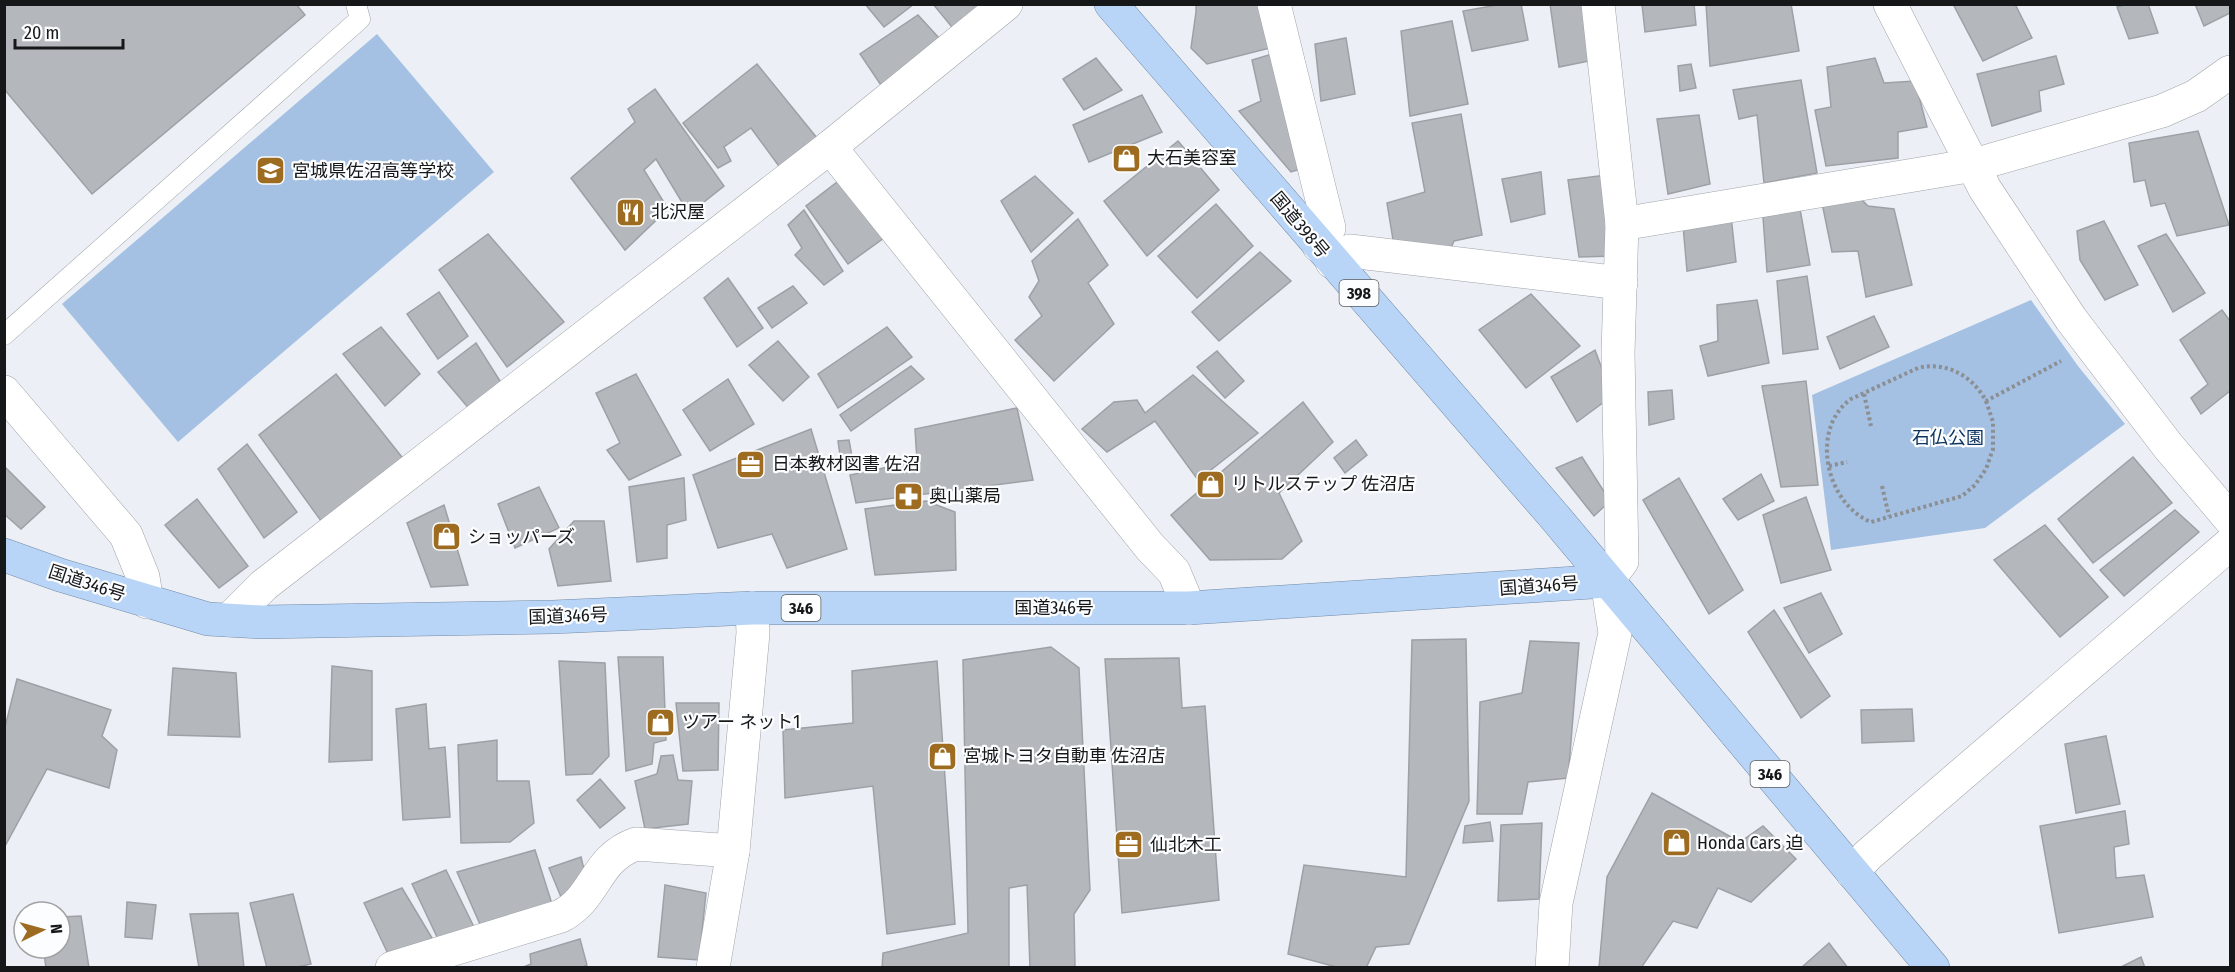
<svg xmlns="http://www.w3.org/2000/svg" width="2235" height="972" font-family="'Fira Sans Condensed','Noto Sans JP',sans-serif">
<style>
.green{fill:#a4c0e2}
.building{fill:#b4b8bd;stroke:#9da1a6;stroke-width:1.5}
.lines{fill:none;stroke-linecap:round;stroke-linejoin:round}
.service-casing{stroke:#9fa3a8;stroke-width:21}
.minor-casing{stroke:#9fa3a8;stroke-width:34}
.trunk-casing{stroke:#748ba7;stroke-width:34}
.path{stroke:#8b8e92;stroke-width:4;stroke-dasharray:3 3;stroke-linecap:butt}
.service{stroke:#fff;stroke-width:20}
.minor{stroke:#fff;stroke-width:33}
.trunk{stroke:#b8d4f6;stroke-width:33}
.labels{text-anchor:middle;stroke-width:4.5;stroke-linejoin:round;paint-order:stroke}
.shield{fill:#fcfdfe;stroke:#5b5c5e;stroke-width:1.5}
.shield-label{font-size:16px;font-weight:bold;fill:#161719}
.poi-label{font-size:18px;fill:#161719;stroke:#fcfdfe;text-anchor:start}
.street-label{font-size:18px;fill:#161719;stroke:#fcfdfe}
.park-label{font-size:18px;fill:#0e3561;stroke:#fcfdfe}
</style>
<rect width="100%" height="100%" fill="#ecf0f6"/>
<g class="green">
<path d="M377,34L494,172L178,442L62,304Z"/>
<path d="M2031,300L2078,366L2125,424L1985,528L1831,550L1812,395Z"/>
</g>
<g class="building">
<path d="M4,4H296L305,15L92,194L4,89Z"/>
<path d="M865,4H914L884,27Z"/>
<path d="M933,4H987L956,32Z"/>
<path d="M1196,4H1259L1270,48L1207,64L1191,48L1196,12Z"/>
<path d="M1503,4H1521L1528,40L1472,51L1463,11Z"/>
<path d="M1550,4H1586L1594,60L1559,67Z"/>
<path d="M1642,4H1694L1696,25L1645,32Z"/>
<path d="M1706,4H1791L1799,51L1710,66Z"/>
<path d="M1953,4H2015L2032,38L1983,61Z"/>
<path d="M2127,4H2148L2158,33L2129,39L2117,7Z"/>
<path d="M2195,4H2230V13L2204,26Z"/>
<path d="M918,15L939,38L883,88L860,54Z"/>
<path d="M1452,21L1468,104L1410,116L1401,31Z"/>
<path d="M1346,38L1355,94L1321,101L1315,44Z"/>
<path d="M1275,53L1304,168L1291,172L1239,111L1261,101L1252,60Z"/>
<path d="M2056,56L2064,84L2039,91L2041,111L1992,126L1977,74Z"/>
<path d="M1096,58L1122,90L1084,110L1063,79Z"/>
<path d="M1875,58L1884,83L1915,81L1927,127L1898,132V158L1826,166L1815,110L1831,107L1827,67Z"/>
<path d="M757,64L817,138L781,169L751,128L724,147L731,161L718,168L683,123Z"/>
<path d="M1691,64L1696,88L1680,91L1678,66Z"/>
<path d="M1801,80L1817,173L1764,183L1757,115L1739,119L1733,90Z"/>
<path d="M655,89L724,186L689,214L656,159L644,170L668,209L625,250L571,178L635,122L628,109Z"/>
<path d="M1142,95L1162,132L1089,162L1073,125Z"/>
<path d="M1461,114L1482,235L1454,241L1451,248L1395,252L1387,203L1425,192L1412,123Z"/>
<path d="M1699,115L1710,184L1668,194L1657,119Z"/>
<path d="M2198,131L2229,225L2177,236L2165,203L2151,206L2145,180L2134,182L2129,143Z"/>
<path d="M1178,141L1219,190L1147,256L1104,201Z"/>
<path d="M1541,172L1545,214L1511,222L1502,179Z"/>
<path d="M1606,175L1614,256L1579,257L1568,180Z"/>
<path d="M1035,176L1073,213L1031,252L1001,201Z"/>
<path d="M841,179L888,235L848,264L806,206Z"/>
<path d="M1858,196L1868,206L1894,209L1912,285L1866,297L1858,251L1832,252L1822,203Z"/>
<path d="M1216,204L1253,246L1197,298L1158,256Z"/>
<path d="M1800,209L1810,265L1767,272L1763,217Z"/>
<path d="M804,210L843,271L824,285L795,255L802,248L788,225Z"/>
<path d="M1731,216L1736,262L1687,271L1683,225Z"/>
<path d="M1078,219L1108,265L1088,283L1114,324L1054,381L1015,340L1042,316L1029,297L1039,281L1032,261Z"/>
<path d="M2104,221L2138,285L2105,300L2080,260L2077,231Z"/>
<path d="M488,234L564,322L507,367L439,270Z"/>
<path d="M2166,234L2205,293L2173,312L2138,246Z"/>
<path d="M1260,252L1291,281L1219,341L1192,312Z"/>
<path d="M1807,276L1818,349L1783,354L1777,281Z"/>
<path d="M728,278L763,328L737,347L704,298Z"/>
<path d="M793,286L807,303L772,328L758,308Z"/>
<path d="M439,292L468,336L438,359L407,314Z"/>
<path d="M1531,294L1580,346L1526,388L1479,330Z"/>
<path d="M1757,300L1769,363L1708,376L1700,346L1718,341L1717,305Z"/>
<path d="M2222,310L2230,321V391L2201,414L2191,398L2208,384L2180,340Z"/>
<path d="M1874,316L1889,347L1840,369L1827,337Z"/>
<path d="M381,327L420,374L385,406L343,354Z"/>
<path d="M887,327L912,357L838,408L818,374Z"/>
<path d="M778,341L809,377L783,401L749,365Z"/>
<path d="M476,343L502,384L471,411L438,372Z"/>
<path d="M1595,350L1612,396L1577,422L1551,377Z"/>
<path d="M1217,351L1244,381L1225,398L1197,367Z"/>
<path d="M911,366L924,379L851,431L840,415Z"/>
<path d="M336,374L405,461L324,525L259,435Z"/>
<path d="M636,374L681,455L629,480L607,450L620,443L596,393Z"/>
<path d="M1193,375L1258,433L1198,480L1155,421L1107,452L1082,429L1114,402L1137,400L1145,413Z"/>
<path d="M728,379L754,424L710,451L683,410Z"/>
<path d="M1806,381L1818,485L1781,487L1762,386Z"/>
<path d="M1672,390L1674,419L1649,425L1648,392Z"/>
<path d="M1303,402L1333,442L1279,493L1302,541L1282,559L1210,560L1171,515Z"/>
<path d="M1017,408L1033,480L856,503L850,475L917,461L915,429Z"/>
<path d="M811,429L847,549L787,568L772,534L718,548L693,475Z"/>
<path d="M849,440L853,462L841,463L838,441Z"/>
<path d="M1356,440L1367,455L1345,473L1334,458Z"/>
<path d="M247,444L297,512L264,538L218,469Z"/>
<path d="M1582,457L1610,501L1594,516L1556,468Z"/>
<path d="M2133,457L2172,503L2093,563L2058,519Z"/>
<path d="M4,466L45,507L21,529L4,514Z"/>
<path d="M1761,474L1774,501L1738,520L1723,499Z"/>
<path d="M684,478L686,520L667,525V558L637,562L629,487Z"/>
<path d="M1679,478L1743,590L1709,614L1643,500Z"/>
<path d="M539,487L559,528L515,548L498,504Z"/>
<path d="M1806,497L1831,570L1781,583L1763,515Z"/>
<path d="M197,499L248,566L219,588L165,525Z"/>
<path d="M926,501L955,512L956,570L875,575L865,509Z"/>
<path d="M444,505L468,585L431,587L407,523Z"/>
<path d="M2175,510L2199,532L2124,596L2100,570Z"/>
<path d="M574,521H604L611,581L558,586L549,549Z"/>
<path d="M2045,525L2108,597L2060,637L1994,560Z"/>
<path d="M1821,593L1842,634L1809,653L1784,608Z"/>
<path d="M1774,610L1830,696L1801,718L1748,632Z"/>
<path d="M1466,639L1469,801L1409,944L1376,947L1366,968H1340L1288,954L1304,865L1406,877L1412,640Z"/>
<path d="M1530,641L1579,643L1568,778L1528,782L1522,814H1477L1480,702L1522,693Z"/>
<path d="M1051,647L1079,668L1090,890L1074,914L1075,968H1030L1027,885L1009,888V968H882L883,953L968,933L963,660Z"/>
<path d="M618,657H663L666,740L654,743L652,764L626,771Z"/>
<path d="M1179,658L1182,708L1205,706L1219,900L1122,913L1105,659Z"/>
<path d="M559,661L605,663L609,756L592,774L566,775Z"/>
<path d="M937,661L955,924L887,934L873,786L785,798L783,730L853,723L852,671Z"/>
<path d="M332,666L372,671V760L329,762Z"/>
<path d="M173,668L236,673L240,737L168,735Z"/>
<path d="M17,679L111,710L102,736L117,750L109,788L47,769L4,848V731Z"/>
<path d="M676,703H719L718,770L683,771Z"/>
<path d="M426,704L429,749L445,747L450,817L403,820L396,709Z"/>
<path d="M1912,709L1914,741L1862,743L1861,710Z"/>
<path d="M2106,736L2120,804L2076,813L2065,744Z"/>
<path d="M497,740V781H529L534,823L510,842L461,843L458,745Z"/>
<path d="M673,755L678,780L692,781L688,824L645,829L635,781L657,774L661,756Z"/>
<path d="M600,779L625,808L600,828L577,800Z"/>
<path d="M1652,793L1740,842L1763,826L1796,859L1751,902L1718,888L1697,928L1673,921L1641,968H1599L1607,877Z"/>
<path d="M2125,811L2129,844L2114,847L2116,878L2144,875L2153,917L2059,933L2040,826Z"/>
<path d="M1490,822L1493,841L1463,843L1465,826Z"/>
<path d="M1542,823L1539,899L1498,901L1501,825Z"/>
<path d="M535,850L552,904L483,931L457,872Z"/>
<path d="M581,857L587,882L561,897L549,868Z"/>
<path d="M446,870L475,929L439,941L412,884Z"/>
<path d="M665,885L706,893L699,960L658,957Z"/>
<path d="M402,888L432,938L390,958L364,903Z"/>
<path d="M293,894L311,964L293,968H267L250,903Z"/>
<path d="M127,902L156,905L152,939L125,937Z"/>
<path d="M238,913L244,968H199L190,914Z"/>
<path d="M81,916L89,968H46L44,953L60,949V917Z"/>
<path d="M580,939L587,965L580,968H521L531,964L530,954Z"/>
<path d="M1829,943L1848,968H1801Z"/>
<path d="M2141,957L2145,968H2119Z"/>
</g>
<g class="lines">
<defs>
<path id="service" d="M4,335L360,19L356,4"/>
<g id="minor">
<path d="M1274,4L1329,228L1319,246"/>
<path d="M1890,4L1985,189L2071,319L2168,446L2230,519"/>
<path d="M830,147L1150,547L1174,572L1189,608"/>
<path d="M1622,224L1974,165L2162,111L2196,96L2230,72"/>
<path d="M1332,262L1350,251L1621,283"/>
<path d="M4,392L126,535L143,577L147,602"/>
<path d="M229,620L264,585L830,147L1006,4"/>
<path d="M1852,872L1868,855L2230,544"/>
<path d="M392,968L561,916C597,897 594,859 636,844L733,851"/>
<path d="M713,968L733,851L753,633L752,608"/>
<path d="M1552,968L1556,903L1615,633L1607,581L1622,561L1618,353L1622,224L1598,4"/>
</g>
<g id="trunk">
<path d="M1111,4L1553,515L1933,968"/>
<path d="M4,555L60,575L208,619L261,622L553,617L752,608H1189L1607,581"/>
</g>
</defs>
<use href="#service" class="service-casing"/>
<use href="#minor" class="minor-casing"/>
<use href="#trunk" class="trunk-casing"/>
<g class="path">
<path d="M1864,394L1871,426"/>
<path d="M1986,401L1993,422V449L1986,469L1975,485L1962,496L1871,522C1826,504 1809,429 1851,399L1918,368C1946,361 1973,376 1986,401L2061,361"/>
<path d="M1829,466L1847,462"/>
<path d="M1882,486L1889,516"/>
</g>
<use href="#service" class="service"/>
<use href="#minor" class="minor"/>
<use href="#trunk" class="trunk"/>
</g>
<defs>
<symbol id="shop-square" viewBox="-11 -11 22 22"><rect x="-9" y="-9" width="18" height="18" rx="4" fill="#9d6c20" stroke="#fcfdfe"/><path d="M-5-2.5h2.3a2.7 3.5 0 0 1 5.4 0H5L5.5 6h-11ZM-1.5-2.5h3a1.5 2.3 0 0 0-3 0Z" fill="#fff"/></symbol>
<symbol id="school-square" viewBox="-11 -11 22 22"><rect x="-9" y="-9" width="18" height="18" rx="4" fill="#9d6c20" stroke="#fcfdfe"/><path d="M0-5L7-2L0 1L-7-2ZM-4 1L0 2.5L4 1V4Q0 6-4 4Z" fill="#fff"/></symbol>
<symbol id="restaurant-square" viewBox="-11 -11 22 22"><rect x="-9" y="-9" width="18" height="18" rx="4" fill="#9d6c20" stroke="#fcfdfe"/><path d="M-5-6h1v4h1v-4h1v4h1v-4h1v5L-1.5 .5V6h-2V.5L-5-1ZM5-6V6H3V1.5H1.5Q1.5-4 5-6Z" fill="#fff"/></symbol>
<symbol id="office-square" viewBox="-11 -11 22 22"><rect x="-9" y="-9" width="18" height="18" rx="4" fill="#9d6c20" stroke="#fcfdfe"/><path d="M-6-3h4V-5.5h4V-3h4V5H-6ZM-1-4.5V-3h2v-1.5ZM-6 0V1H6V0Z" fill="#fff"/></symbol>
<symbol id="pharmacy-square" viewBox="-11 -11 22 22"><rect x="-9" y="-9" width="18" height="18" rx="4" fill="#9d6c20" stroke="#fcfdfe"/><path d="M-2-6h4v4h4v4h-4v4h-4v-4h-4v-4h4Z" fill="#fff"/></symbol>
</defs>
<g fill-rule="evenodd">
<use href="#shop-square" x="1110" y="142" width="33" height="33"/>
<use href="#school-square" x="254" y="154" width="33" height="33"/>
<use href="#restaurant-square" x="614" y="196" width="33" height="33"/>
<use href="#office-square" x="734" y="448" width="33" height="33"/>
<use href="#shop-square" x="1194" y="468" width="33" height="33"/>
<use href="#pharmacy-square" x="892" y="480" width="33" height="33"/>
<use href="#shop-square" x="430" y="520" width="33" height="33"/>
<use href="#shop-square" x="644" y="706" width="33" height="33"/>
<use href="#shop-square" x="926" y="740" width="33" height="33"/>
<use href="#shop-square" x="1660" y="826" width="33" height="33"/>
<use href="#office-square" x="1112" y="828" width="33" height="33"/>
</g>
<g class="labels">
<g class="shield">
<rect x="1339.5" y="280" width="39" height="26" rx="4.5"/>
<rect x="781.5" y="595" width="39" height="26" rx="4.5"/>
<rect x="1750.5" y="761" width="39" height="26" rx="4.5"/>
</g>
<g class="shield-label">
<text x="1359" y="299">398</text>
<text x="801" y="614">346</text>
<text x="1770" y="780">346</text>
</g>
<g class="poi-label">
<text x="1147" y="164">大石美容室</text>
<text x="292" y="177">宮城県佐沼高等学校</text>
<text x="651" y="218">北沢屋</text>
<text x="772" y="470">日本教材図書 佐沼</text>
<text x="1231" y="490">リトルステップ 佐沼店</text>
<text x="929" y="502">奥山薬局</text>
<text x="468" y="543">ショッパーズ</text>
<text x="682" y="728">ツアー ネット1</text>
<text x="963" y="762">宮城トヨタ自動車 佐沼店</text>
<text x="1697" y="849">Honda Cars 迫</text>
<text x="1150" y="851">仙北木工</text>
</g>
<g class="street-label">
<text transform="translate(1300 225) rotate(50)" y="6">国道398号</text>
<text transform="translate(87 583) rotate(18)" y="6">国道346号</text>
<text transform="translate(1539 586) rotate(-4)" y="6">国道346号</text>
<text x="1054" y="614">国道346号</text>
<text transform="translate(568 616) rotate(-2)" y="6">国道346号</text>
</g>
<g class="park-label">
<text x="1948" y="444">石仏公園</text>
</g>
</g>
<rect width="2235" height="972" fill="none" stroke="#161719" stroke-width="12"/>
<g transform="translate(42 930) rotate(85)"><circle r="28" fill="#fcfdfe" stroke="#a0a1a2" stroke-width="1.5"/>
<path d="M0-4.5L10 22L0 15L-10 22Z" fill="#9d6c20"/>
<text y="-9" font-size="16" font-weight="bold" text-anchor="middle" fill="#161719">N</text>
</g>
<path d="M15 39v9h108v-9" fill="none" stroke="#161719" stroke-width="3"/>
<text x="24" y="39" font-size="18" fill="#161719" stroke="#fcfdfe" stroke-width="4.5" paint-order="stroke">20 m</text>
</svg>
